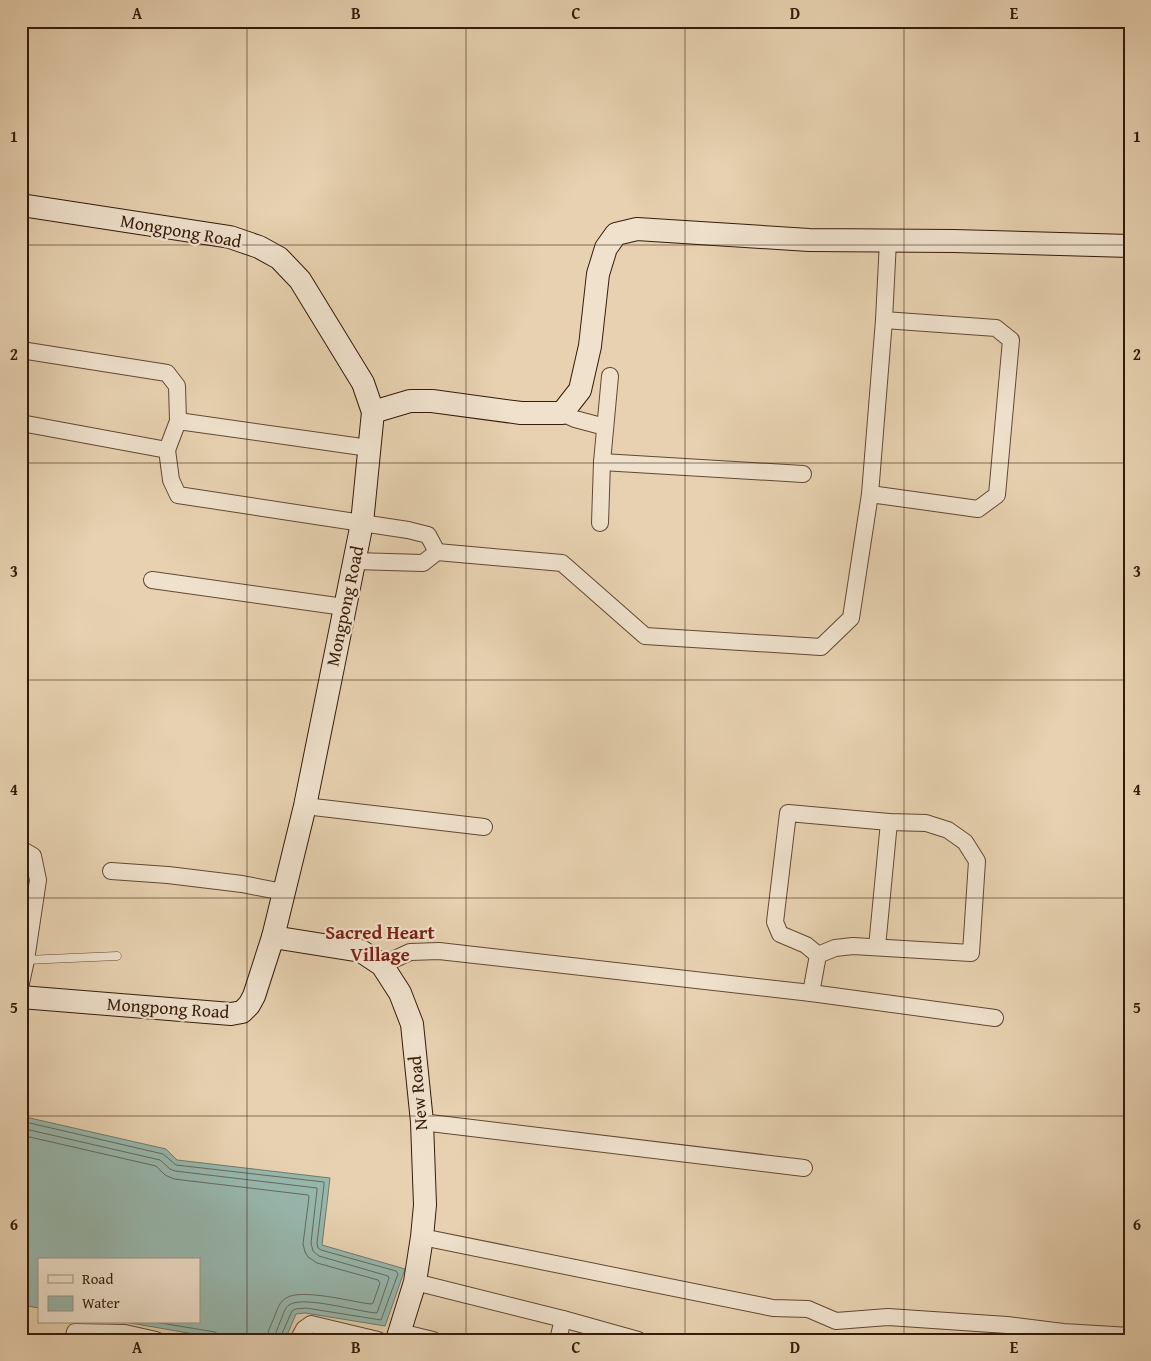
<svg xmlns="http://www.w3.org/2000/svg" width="1151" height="1361" font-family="'Gentium Book Plus',serif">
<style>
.water{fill:#97b7ad;stroke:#70796b}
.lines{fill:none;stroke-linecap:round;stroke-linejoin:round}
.shore{stroke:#66695b;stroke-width:1}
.lane-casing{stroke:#624833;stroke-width:9}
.street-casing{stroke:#624833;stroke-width:18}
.secondary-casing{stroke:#351b09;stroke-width:24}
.lane{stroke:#efe1cc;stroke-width:8}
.street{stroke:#efe1cc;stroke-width:16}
.secondary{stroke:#efe1cc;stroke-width:22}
.grid{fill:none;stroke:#351b09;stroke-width:1;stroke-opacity:0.55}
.labels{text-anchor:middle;stroke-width:4.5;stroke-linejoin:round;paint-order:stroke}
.street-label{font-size:18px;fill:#351b09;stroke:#efe1cc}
.neighbourhood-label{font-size:19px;font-weight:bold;fill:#7a1f14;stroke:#efe1cc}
.neatline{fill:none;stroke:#351b09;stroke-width:2}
.grid-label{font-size:16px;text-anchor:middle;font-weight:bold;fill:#351b09}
</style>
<rect width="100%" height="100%" fill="#e7d1b0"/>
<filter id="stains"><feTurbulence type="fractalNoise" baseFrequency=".004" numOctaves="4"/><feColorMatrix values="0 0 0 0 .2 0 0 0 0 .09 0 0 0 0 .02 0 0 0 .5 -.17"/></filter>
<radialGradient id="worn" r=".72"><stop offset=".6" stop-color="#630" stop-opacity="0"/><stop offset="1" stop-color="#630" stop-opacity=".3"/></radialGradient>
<path class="water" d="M21,1116L166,1149L177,1160L330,1178L322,1245L405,1269L385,1326L305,1313L296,1314L285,1340H228L125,1322H199V1260H39V1308L21,1305Z"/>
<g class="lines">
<g class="shore">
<path d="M21,1121L163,1154L176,1165L324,1182V1185L317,1243L318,1248L321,1250L396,1271L398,1274L381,1320L306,1308L295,1309L292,1311L281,1336V1340"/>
<path d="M21,1128L160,1160L170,1169L175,1171L317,1188V1190L311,1243L313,1251L319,1256L388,1276L389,1278L377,1313C358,1312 303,1295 289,1305C284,1308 283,1316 280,1322C278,1328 275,1333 274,1340"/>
<path d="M21,1135L156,1166L165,1175L174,1179L308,1195L309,1197L303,1244L305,1252L308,1257L317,1263L378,1280L380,1283L373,1303L371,1304C352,1302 302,1288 286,1298C279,1302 277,1310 274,1318C271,1325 267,1332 267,1340"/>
<path d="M155,1322L215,1332L219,1335L220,1340"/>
</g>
<defs>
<path id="lane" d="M26,960L117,956"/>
<g id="street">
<path d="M21,350L167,373L177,386L178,421"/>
<path d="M562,413L575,419L605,427"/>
<path d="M21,423L167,450L171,480L178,495L408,530L428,535L437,552L423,563L354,561"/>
<path d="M167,450L178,421L369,448"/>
<path d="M602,462L803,474"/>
<path d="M870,494L978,509L997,495L1011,340L996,328L884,320"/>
<path d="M600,523L602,462L610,376"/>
<path d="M437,552L562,563L645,636L821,647L851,618L870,494L884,320L888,241"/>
<path d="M152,580L344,607"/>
<path d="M305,806L484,827"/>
<path d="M21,849L33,856L38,880L26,960L21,983"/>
<path d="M111,871L168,875L242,884L283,892"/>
<path d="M877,947L889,822"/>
<path d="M382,965L410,952L439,951L811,993L995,1018"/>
<path d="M811,993L818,955L835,948L853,946L971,953L977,861L965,842L948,830L926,823L889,822L788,813L775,922L780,934L806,945L818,955"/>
<path d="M422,1122L804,1168"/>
<path d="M422,1237L773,1308L808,1309L836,1321L888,1317L1007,1325L1063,1332L1130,1336"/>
<path d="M415,1282L563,1319L638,1340"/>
<path d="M400,1332L433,1340"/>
<path d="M73,1340L75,1332L125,1333L156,1340"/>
<path d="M298,1340L304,1329L311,1324L378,1340"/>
<path d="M558,1340L563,1319"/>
</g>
<g id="secondary">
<path d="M21,205L230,237L259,247L279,258L300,280L363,383L373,412L362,523L305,806L273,937L254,996L249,1005L242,1012L231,1014L21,997"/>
<path d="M373,412L410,401H432L521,413H562L580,390L590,346L598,274L606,248L616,234L637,229L809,240L954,241L1130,246"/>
<path d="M273,937L361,951L382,965L400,993L412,1024L422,1122L425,1205L422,1237L415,1282L397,1340"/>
</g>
</defs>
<use href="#lane" class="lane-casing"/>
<use href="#street" class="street-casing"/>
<use href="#secondary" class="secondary-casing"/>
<use href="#lane" class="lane"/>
<use href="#street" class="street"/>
<use href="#secondary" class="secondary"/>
</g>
<path class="grid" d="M247,21V1340M466,21V1340M685,21V1340M904,21V1340M21,245H1130M21,463H1130M21,680H1130M21,898H1130M21,1116H1130"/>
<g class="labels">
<g class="street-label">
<text transform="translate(181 231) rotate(10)" y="6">Mongpong Road</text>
<text transform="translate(345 606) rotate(-78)" y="6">Mongpong Road</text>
<text transform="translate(168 1008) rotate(4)" y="6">Mongpong Road</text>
<text transform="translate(418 1093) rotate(-95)" y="6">New Road</text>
</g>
<g class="neighbourhood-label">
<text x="380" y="939">Sacred Heart<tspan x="380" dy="22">Village</tspan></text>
</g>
</g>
<rect width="1151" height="1361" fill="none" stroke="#e7d1b0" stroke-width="55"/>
<rect x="38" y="1258" width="162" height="65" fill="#efe1cc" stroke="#a5927e"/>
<rect x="48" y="1275" width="25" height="8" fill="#efe1cc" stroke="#a5927e"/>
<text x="82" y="1284" font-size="15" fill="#351b09">Road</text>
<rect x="48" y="1296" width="25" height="15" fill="#97b7ad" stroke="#a5927e"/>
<text x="82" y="1308" font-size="15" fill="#351b09">Water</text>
<rect x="28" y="28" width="1096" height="1306" class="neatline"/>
<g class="grid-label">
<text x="137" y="19">A</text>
<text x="356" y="19">B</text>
<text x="576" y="19">C</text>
<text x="795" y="19">D</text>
<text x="1014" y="19">E</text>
<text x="14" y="142">1</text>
<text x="1137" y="142">1</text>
<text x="14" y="360">2</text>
<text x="1137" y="360">2</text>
<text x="14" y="577">3</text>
<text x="1137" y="577">3</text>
<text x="14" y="795">4</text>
<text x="1137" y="795">4</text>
<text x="14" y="1013">5</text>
<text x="1137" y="1013">5</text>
<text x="14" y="1230">6</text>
<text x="1137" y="1230">6</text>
<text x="137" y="1353">A</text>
<text x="356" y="1353">B</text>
<text x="576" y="1353">C</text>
<text x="795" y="1353">D</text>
<text x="1014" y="1353">E</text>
</g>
<rect width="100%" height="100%" filter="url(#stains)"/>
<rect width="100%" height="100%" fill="url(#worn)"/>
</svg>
